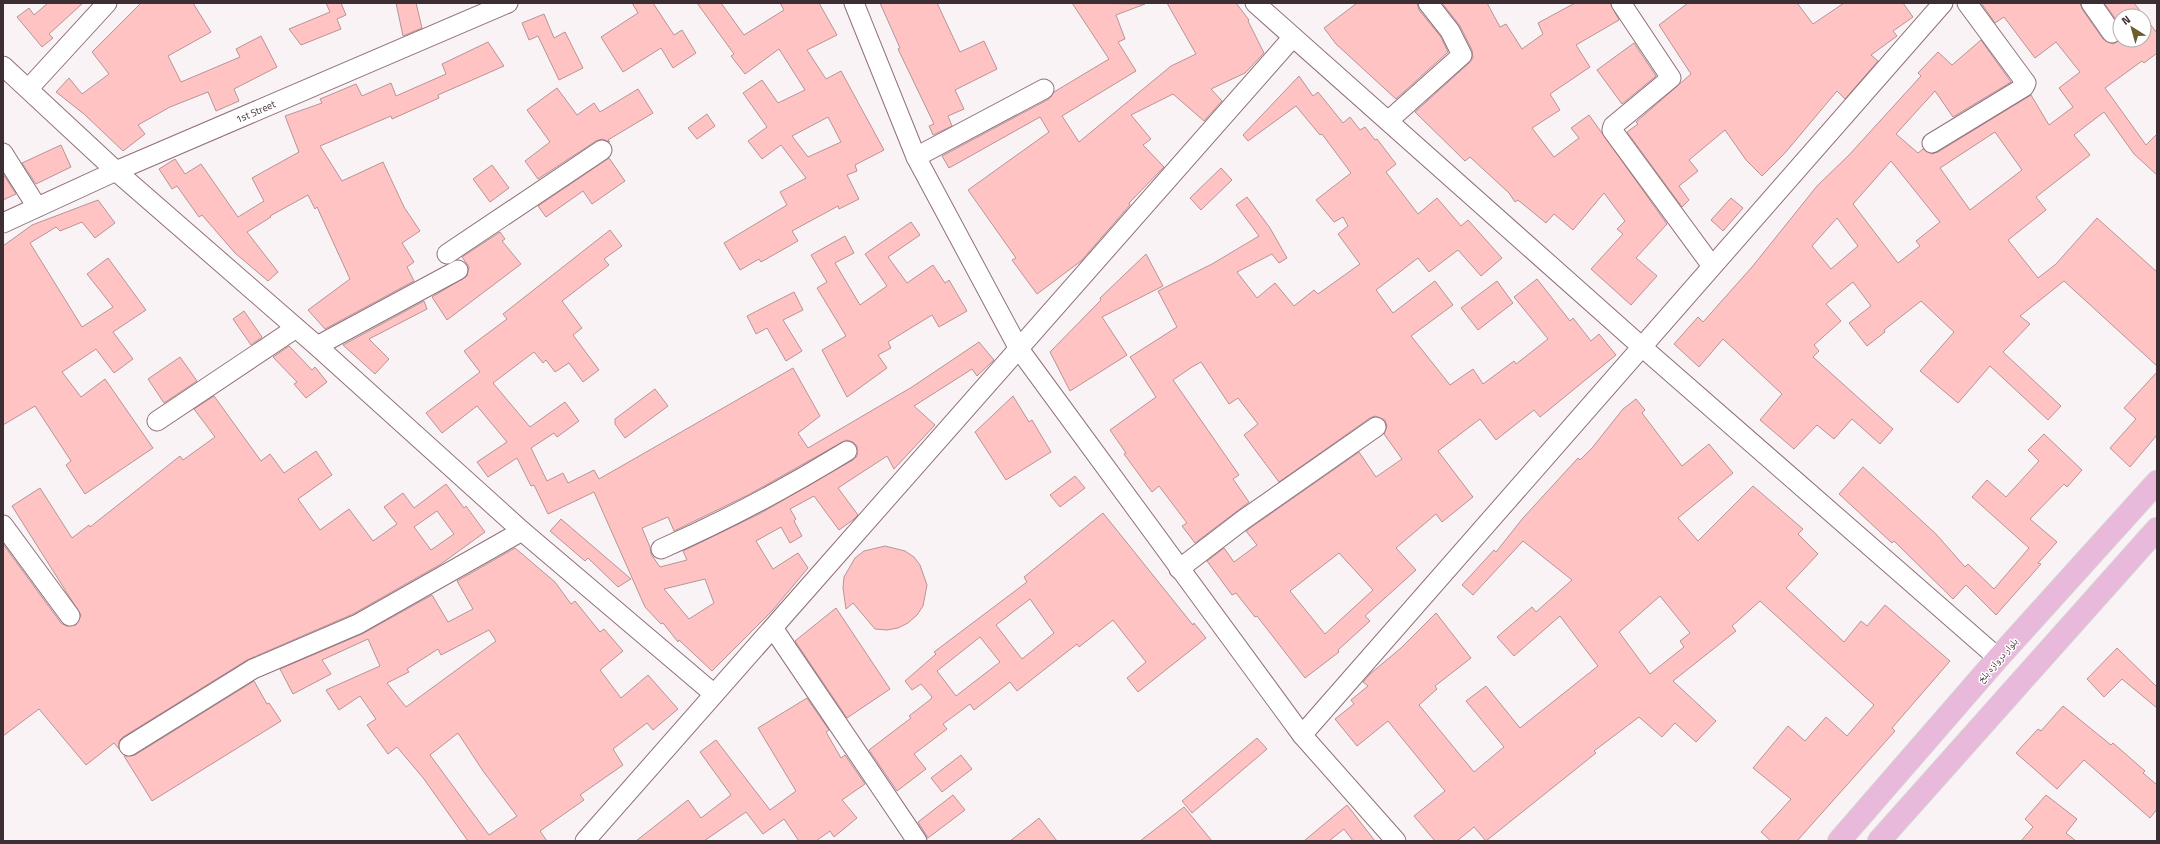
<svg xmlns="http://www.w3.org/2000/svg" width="2160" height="844" font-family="'Titillium Web','Noto Naskh Arabic',sans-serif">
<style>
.building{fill:#ffc3c4;stroke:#b89495;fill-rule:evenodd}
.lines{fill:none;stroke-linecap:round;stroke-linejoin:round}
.street-casing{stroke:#90707a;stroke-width:21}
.primary-casing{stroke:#d4d1d2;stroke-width:24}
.street{stroke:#fff;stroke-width:19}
.primary{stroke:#e8b9da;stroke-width:22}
.labels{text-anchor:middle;stroke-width:3;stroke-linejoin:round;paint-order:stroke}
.street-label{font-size:10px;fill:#3c2e33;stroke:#fff}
</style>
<rect width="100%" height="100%" fill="#faf3f5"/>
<g class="building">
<path d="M48,3H83L49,34L53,38L42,47L17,17L29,8L34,15Z"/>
<path d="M141,3H193L211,32L168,56L181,82L240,57L236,49L261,36L277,67L234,89L239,101L216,111L208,92L170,107L138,125L145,134L123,151L84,114L56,92L69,78L82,94L109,74L92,52Z"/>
<path d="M326,3H341L346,15L337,19L341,29L301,45L289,29L330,12Z"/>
<path d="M396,3H416L422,28L403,36Z"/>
<path d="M632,3H653L674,35L682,30L696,53L673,68L661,48L623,72L601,37L638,13Z"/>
<path d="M697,3H721L744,35L784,10L780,3H819L837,35L807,50L826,79L841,71L884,150L855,165L857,171L847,175L859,199L839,209L838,206L792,231L798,241L761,262L759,259L740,270L724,243L787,205L780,192L806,178L781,145L762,159L748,141L767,127L743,93L762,80L778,103L805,90L779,49L745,74L731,56L734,54ZM828,117L841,142L808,157L792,136Z"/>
<path d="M880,3H937L960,52L984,41L997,69L955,90L964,109L948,116L952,126L933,135L929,126L934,124L898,49L900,48Z"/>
<path d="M1072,3L1145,4L1116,15L1125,39L1118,42L1136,71L1062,116L1079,142L1171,66L1196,54L1167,3H1236L1249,20L1248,21L1264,53L1245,73L1211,89L1222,101L1204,121L1173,94L1131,115L1151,139L1143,145L1164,167L1129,203L1130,205L1081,261L1037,294L1012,260L1016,258L968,190L1049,132L1040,117L949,168L942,156L1049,99L1054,92L1109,59Z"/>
<path d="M1357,3H1417L1419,10L1441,37L1448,52L1396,99L1336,44L1324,28Z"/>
<path d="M1442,3H1487L1500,27L1506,24L1522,49L1543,34L1538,23L1575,3H1610L1619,20L1576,45L1590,67L1550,94L1560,110L1532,128L1554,157L1579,138L1571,128L1589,115L1667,224L1636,258L1657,276L1631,305L1591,269L1623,234L1617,229L1625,221L1604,193L1573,230L1554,214L1546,223L1518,200L1515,202L1509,193L1470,157L1465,161L1415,112L1469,63L1473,58L1472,50L1460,26Z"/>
<path d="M1688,3H1797L1813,24L1844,3H1903L1913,17L1893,31L1897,36L1871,55L1878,61L1845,99L1837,91L1785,153L1762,176L1746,160L1725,130L1689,160L1698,171L1679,186L1689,200L1682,207L1627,132L1638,124L1636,122L1691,74L1659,25Z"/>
<path d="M1981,3H2080L2082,9L2103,39L2113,44L2120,40H2144V16L2157,33V53L2144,63L2142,61L2105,88L2146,145L2157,134V175L2134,154L2104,112L2074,135L2090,155L2036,197L2046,210L2008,240L2038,278L2056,264L2097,218L2157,272V366L2064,281L2020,316L2030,324L2003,352L2061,406L2048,420L1990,366L1958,403L1920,371L1954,332L1921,301L1884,330L1885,332L1867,346L1849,323L1871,306L1853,282L1826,304L1841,321L1814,345L1819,351L1813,357L1893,429L1880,444L1852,419L1834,439L1817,425L1794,449L1760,420L1782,394L1723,339L1699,367L1674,344L1698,317L1703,322L1752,267L1817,186L1849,155L1921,76L1918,73L1938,52L1952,65L1981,40L2011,82L1953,117L1935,91L1896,134L1918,153L1923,149L1932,154L1938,152L2031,95L2049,125L2073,107L2059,88L2080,72L2056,42L2035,58L2004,17L1995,23ZM1995,132L2022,170L1970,210L1940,168ZM1891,161L1940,222L1916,241L1920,246L1898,263L1853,204ZM1837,218L1858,246L1831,269L1812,246Z"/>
<path d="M2104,3H2134L2144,16H2120V25Z"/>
<path d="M544,14L554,38L565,32L583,68L559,80L538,36L529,40L522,23Z"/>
<path d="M488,42L504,66L438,95L439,98L392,119L391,116L320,146L342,181L383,162L404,207L420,231L402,243L414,262L407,267L414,281L325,329L308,310L350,279L317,207L315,209L308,195L270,216L271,217L247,232L278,272L268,281L235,253L202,215L199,217L177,186L172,189L159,169L175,159L185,174L201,164L238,217L264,201L252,178L299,152L285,116L322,103L320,99L356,84L362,96L391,83L396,96L446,74L442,64Z"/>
<path d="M1634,43L1656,76L1622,104L1597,70Z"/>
<path d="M1299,76L1313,96L1318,92L1343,123L1350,117L1360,130L1365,127L1375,140L1377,139L1396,164L1386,172L1418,214L1437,198L1461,226L1468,220L1502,258L1481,276L1458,250L1429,272L1418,258L1376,290L1393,313L1435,281L1453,305L1411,336L1450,385L1473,369L1483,384L1514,361L1516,364L1548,339L1514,297L1537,279L1570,321L1573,318L1591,341L1599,334L1616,355L1540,417L1534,410L1496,440L1480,419L1438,451L1473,497L1442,522L1436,514L1396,548L1416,570L1365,616L1370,621L1338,650L1339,652L1305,678L1257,616L1255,617L1236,593L1232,595L1207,561L1224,548L1234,562L1257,545L1246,531L1359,452L1376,477L1402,459L1384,434L1387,426L1385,420L1375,416L1370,418L1279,482L1244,435L1258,424L1238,398L1229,404L1201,362L1192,367L1173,380L1239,475L1233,479L1249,502L1195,543L1182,526L1187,523L1159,486L1152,492L1124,454L1126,453L1110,430L1156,397L1130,357L1177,327L1158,291L1212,264L1259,236L1236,205L1247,197L1270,228L1287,258L1279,263L1272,254L1237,272L1257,298L1275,283L1294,306L1314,290L1318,294L1360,264L1338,234L1348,226L1343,217L1334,222L1316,200L1351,173L1322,134L1320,135L1296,106L1248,141L1243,135ZM1339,553L1373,590L1325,634L1290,591Z"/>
<path d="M557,88L577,115L594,103L600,112L638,89L653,113L608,140L610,142L602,139L596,141L538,179L525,161L550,142L527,110Z"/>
<path d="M707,114L715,126L697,139L688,128Z"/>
<path d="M61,145L71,167L36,184L22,163Z"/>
<path d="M609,158L625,181L592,204L583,191L546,217L538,206Z"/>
<path d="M492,165L509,188L490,202L473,179Z"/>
<path d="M1221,168L1232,180L1201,210L1190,198Z"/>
<path d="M3,174L16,194L3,200Z"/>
<path d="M1731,198L1743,208L1723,231L1711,220Z"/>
<path d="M98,200L115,223L95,238L82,222L60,231L56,227L30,243L82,327L113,307L87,274L108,258L146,310L113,332L133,359L114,373L96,349L62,372L81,397L105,379L153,448L85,494L66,465L71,461L35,406L3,425V246L32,225Z"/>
<path d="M911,222L920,235L888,257L907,283L933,265L945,283L949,280L967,311L939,327L932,315L888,342L891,348L878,355L887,368L847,397L822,350L846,336L817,288L827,282L811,255L845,236L854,253L835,263L860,305L887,286L865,254Z"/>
<path d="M610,230L622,246L604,259L609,265L562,301L582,328L573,335L599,370L583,382L569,363L555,372L546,360L543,363L534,352L493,383L530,427L565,402L579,421L557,437L554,433L531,448L547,481L563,473L568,483L594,470L599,479L793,368L820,416L798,433L808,448L912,387L979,342L994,360L977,376L972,369L914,406L935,425L894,469L887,456L838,488L858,515L854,519L839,530L814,496L790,509L796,519L794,521L802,536L790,543L781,527L756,541L773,569L798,553L808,568L772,611L712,671L679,640L678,642L663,623L661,624L645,607L594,492L548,514L534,485L531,486L517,458L488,477L477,462L507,442L477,406L442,433L426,413L480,372L464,351L507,319L503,314ZM846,440L853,442L857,446V456L853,460L761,513L683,551L687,560L660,567L651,554L650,547L642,528L668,517L674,531L750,494ZM705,579L714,603L689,619L664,589Z"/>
<path d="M500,232L505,239L502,241L521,264L447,320L432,297L467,276L469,267L462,257Z"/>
<path d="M1146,254L1163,286L1102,317L1127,355L1070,391L1050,352L1101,300L1100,298Z"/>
<path d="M1497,281L1513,303L1478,330L1461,308Z"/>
<path d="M794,292L803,310L783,320L802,351L786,361L767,328L756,334L747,316Z"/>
<path d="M424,301L427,309L369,339L389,359L375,374L343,345Z"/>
<path d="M244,311L262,337L251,345L233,319Z"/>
<path d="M289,346L312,370L315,367L327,382L306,398L294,384L297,382L273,357Z"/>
<path d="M180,357L197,381L164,403L148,379Z"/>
<path d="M2157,372V435L2130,467L2110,448L2136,419L2124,408Z"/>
<path d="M655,389L668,406L625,438L615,424V419Z"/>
<path d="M214,396L261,461L270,454L284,473L316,451L332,475L298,499L320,530L349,509L373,541L397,524L384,507L403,493L414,508L446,484L464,508L466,506L485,532L441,564L353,614L247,660L123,737L119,741V749L114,743L86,765L39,709L3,736V544L61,623L66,626L76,625L81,615L12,506L40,488L72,538L89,525L90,527L180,456L183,460L215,437L194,409ZM437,511L454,534L431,550L414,527Z"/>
<path d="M1013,396L1029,422L1032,420L1051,452L1006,480L975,432Z"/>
<path d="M1636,399L1645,410L1642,413L1682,466L1709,444L1733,473L1678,518L1698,541L1753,486L1803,529L1798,534L1818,554L1786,588L1844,642L1861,621L1867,626L1885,605L1950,661L1892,728L1895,731L1797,841H1771L1761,832L1791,799L1753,768L1788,726L1805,741L1826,717L1847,736L1874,705L1760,601L1732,626L1736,631L1673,681L1716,721L1696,742L1675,723L1662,737L1639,717L1594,751L1596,753L1486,841L1474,827L1457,841H1435L1414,816L1445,791L1388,721L1357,746L1335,719L1354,704L1351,700L1368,686L1363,682L1370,674L1401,648L1436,613L1471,658L1435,686L1437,689L1419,705L1474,772L1504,747L1466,701L1486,686L1520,728L1598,666L1560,616L1514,656L1497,637L1532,607L1536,612L1572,580L1523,541L1473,595L1462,585L1494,550L1496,552L1523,518L1578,458L1580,460L1592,448L1623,409ZM1660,596L1690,633L1680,641L1684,647L1650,674L1619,632Z"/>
<path d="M2044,434L2082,470L2067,487L2064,484L2030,519L2057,542L2038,563L2041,564L1996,615L1966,585L1953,599L1894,541L1892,543L1839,494L1863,467L1936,534L1965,567L1968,564L1994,589L2029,548L1972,497L1987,480L2006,497L2039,461L2028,450Z"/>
<path d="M1075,476L1085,488L1060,507L1050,495Z"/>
<path d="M1103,513L1193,625L1194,623L1206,638L1138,692L1127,678L1146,662L1113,620L1079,647L1077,644L1017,691L1010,682L974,710L970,704L943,724L947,729L914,754L926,769L897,791L869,750L911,718L909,716L931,699L932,697L921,684L912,690L905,681L936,654L934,652L1027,582L1024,577ZM1030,599L1054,633L1022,659L996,625ZM980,637L1000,662L956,696L937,671Z"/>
<path d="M561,519L631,579L618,587L588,558L585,561L550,531Z"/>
<path d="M885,546L905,551L914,557L920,565L927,585L923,606L917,615L908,623L898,628L887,630L875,629L853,603L846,609L843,588L844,577L855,558L864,551Z"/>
<path d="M515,548L555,582L571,604L575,601L600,632L604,629L623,651L600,670L621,698L648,675L678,709L653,730L647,723L613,749L623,765L580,795L584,800L540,831L547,841H468L424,779L397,747L388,754L367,725L376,719L360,696L339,710L326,690L380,666L368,639L322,660L331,674L293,694L280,669L362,634L432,595L448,622L473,609L457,581ZM489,630L496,641L406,707L387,683L409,672L407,669L438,649L441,655ZM458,733L483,771L517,816L489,835L430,755Z"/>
<path d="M836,608L890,689L847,718L795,641Z"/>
<path d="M2117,648L2157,687V708L2122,679L2104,697L2087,679Z"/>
<path d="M254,681L267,704L269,703L281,721L152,801L124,756L135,755Z"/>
<path d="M807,698L829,730L826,732L841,758L845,755L865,784L842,800L857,818L834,837L830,831L816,841H799L784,819L763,834L746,812L704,841H636L688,800L701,818L731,795L700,752L716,740L770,810L796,791L758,728Z"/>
<path d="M2063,706L2111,745L2113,743L2145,771L2143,773L2157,785V809L2150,818L2084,760L2057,789L2016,753L2038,729L2041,731Z"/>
<path d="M1257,738L1267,749L1192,813L1182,801Z"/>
<path d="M961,755L972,769L942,792L931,778Z"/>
<path d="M953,795L965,810L928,838L918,822Z"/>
<path d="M2046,795L2077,819L2066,833L2076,841H2021L2033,827L2025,819Z"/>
<path d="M1347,805L1375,841H1353L1344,829L1329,841H1304Z"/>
<path d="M1184,807L1212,841H1140Z"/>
<path d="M1039,818L1057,841H1010L1033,823Z"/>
</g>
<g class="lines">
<defs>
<g id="street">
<path d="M854,3L916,157L1019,349L1302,735L1396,841"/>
<path d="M1255,3L1642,347L1998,658"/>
<path d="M1621,3L1671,78L1613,126L1612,130L1712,266"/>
<path d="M2091,3L2112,33"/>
<path d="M3,66L116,171L317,346L522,531L714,694"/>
<path d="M29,88L107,3"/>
<path d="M1388,121L1462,55L1450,31L1428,3"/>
<path d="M1932,143L2024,87L2026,83L1967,3"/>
<path d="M3,153L37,207"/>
<path d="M916,157L1044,89"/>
<path id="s1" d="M3,223L116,171L508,3"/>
<path d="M447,254L602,150"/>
<path d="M317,346L458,270"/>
<path d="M157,421L296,328"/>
<path d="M3,525L70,616"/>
<path d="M661,549C725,521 787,488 847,451"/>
<path d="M1179,569L1243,520L1376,427"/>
<path d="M773,628L917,841"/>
<path d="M1302,735L1943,3"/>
<path d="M129,746L253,669L358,624L522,531"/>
<path d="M585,841L1293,37"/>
</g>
<g id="primary">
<path d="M1839,841L1998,658L2157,482"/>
<path d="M1879,841L2157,529"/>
</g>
</defs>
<use href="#street" class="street-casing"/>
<use href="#primary" class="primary-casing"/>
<use href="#street" class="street"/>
<use href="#primary" class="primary"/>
</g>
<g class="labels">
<g class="street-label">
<text dy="4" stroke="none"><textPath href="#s1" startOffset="276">1st Street</textPath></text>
<text transform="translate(1997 660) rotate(-49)" y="4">بلوار دروازه بلخ</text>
</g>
</g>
<rect width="2160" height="844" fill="none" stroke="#3c2e33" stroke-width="8"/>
<g transform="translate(2132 28) rotate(323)"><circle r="19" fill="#ffffff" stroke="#b1abad"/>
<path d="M0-3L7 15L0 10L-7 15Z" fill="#6b5f2c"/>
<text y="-6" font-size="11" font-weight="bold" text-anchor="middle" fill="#3c2e33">N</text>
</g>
</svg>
